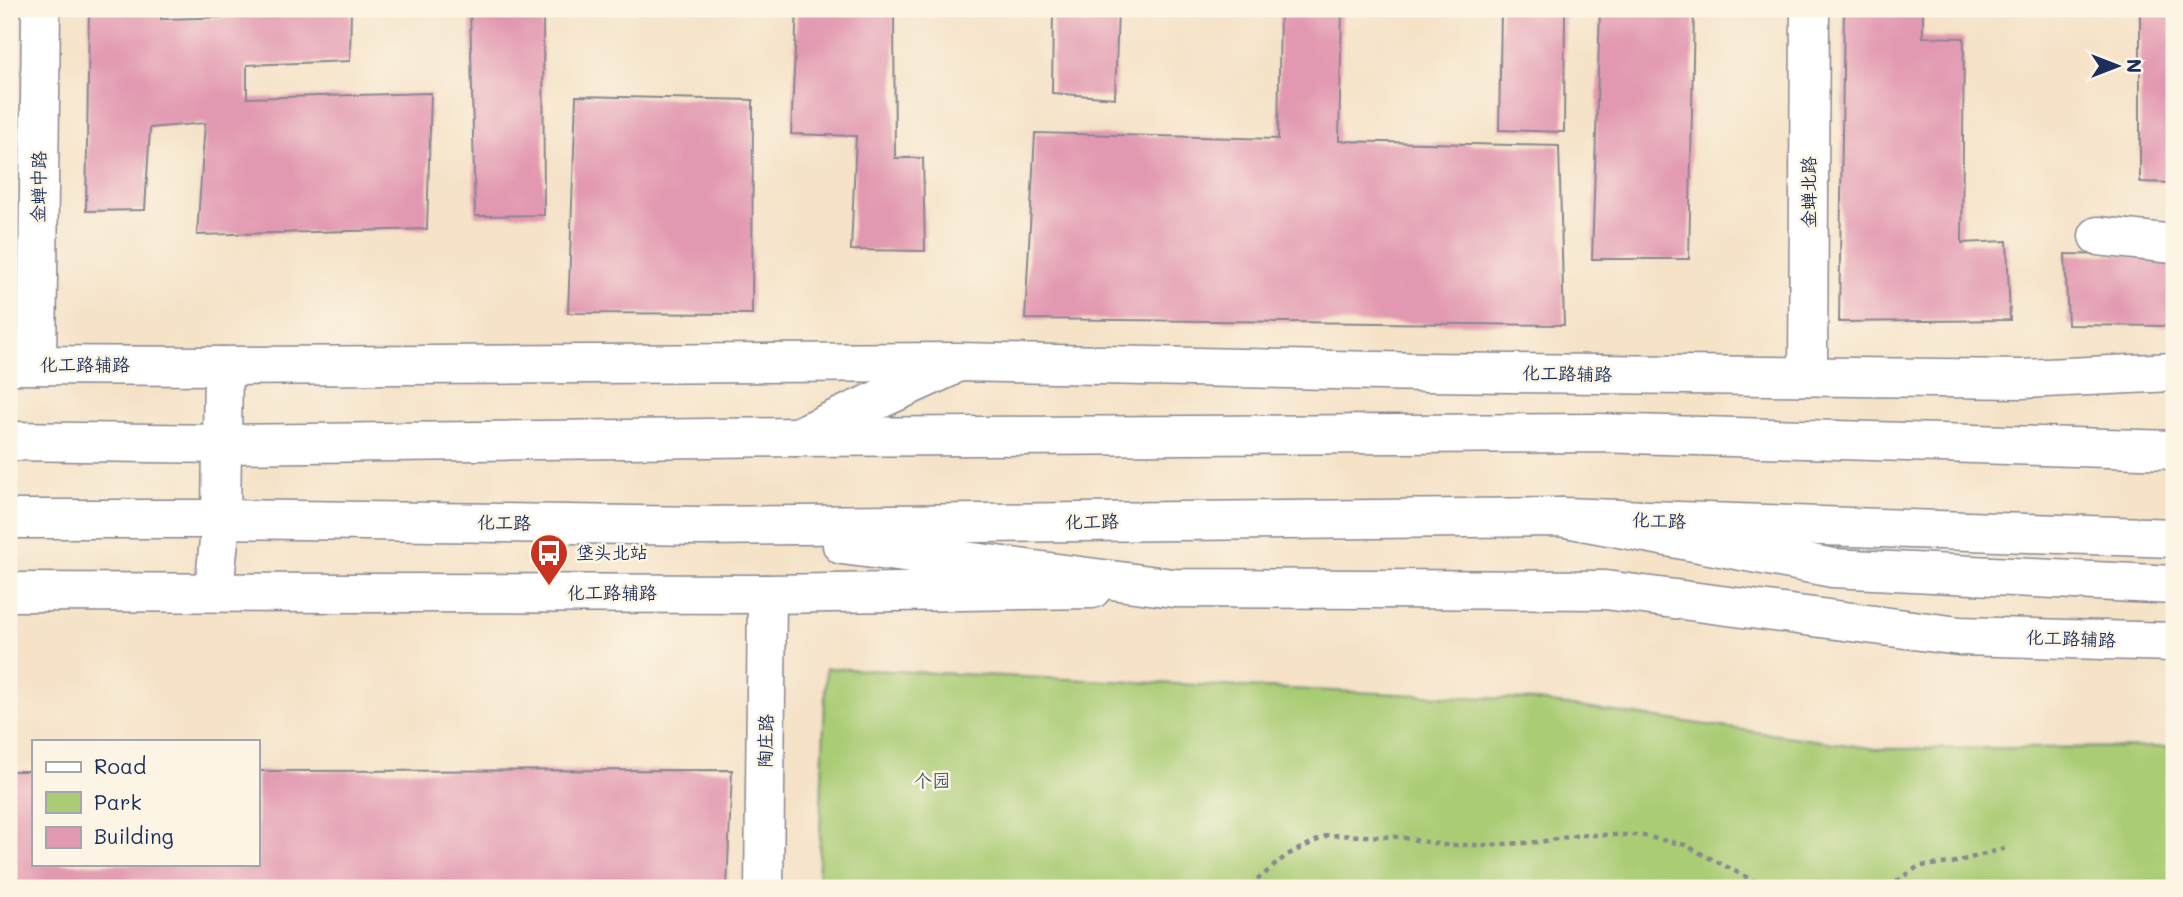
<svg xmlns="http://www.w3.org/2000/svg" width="2183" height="897" font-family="Mali,'LXGW WenKai TC',sans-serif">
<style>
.park{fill:#aacc75;stroke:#627e6a;stroke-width:2}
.building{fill:#e298b0}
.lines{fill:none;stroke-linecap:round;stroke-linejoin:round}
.minor-casing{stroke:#888892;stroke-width:41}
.major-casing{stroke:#888892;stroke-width:41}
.highway-casing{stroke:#888892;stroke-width:41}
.path{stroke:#888892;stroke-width:4.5;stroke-dasharray:5 5;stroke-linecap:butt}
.minor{stroke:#fff;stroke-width:38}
.major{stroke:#fff;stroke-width:38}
.highway{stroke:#fff;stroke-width:38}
.labels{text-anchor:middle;stroke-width:5;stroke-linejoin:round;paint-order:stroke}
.street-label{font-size:18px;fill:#1b2f5e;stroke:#fcf5e5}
.poi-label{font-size:18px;fill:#1b2f5e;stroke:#fcf5e5;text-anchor:start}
.park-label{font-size:18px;fill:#3f5664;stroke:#fcf5e5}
</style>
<rect width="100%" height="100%" fill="#fcf5e5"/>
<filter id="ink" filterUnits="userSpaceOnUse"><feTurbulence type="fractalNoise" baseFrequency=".0143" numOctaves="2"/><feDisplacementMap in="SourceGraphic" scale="14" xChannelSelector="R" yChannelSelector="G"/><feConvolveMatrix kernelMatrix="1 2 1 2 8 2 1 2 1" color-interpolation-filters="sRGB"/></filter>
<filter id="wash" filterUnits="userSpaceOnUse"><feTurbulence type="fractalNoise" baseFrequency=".00686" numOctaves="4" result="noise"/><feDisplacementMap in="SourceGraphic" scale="28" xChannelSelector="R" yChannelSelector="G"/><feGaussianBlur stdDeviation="1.57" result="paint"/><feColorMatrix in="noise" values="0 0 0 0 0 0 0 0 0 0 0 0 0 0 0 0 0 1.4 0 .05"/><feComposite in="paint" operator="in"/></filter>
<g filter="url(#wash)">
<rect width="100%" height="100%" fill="#f5e2c7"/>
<path class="park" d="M826,668L1530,700L1877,749L2174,747V888H818Z"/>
<g id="blocks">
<g class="building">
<path d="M89,9H161V19L276,16V9H351L350,61L247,65V98L431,93L427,229L197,235L205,123L150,128L145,210L86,211Z"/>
<path d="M470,9H543L544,215L475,216Z"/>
<path d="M797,9H894L895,158H923L925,251L851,250L856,136L791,134Z"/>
<path d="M1053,9H1118L1115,98L1052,93Z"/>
<path d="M1280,9H1342L1339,141L1559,146L1564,325L1025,319L1035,133L1278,139Z"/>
<path d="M1501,9H1565L1564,132L1499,130Z"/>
<path d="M1600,9H1694L1689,259H1592Z"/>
<path d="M1844,9H1923V37L1964,38L1962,243L2007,241L2010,320L1839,322Z"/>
<path d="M2140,9H2174V183L2140,182Z"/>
<path d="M576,96L753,100L752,314L568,313Z"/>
<path d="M2065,254L2174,256V326L2068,325Z"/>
<path d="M732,770L727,888H9V771H33V864H257V771Z"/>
</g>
</g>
</g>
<g filter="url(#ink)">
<use href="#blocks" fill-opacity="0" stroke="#888892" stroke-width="2"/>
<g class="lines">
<defs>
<g id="minor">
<path d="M2098,236L2174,244"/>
<path d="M9,365L223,366L959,362L1426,372L2022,379L2174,372"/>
<path d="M37,365L41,9"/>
<path d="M1808,376L1810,9"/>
<path d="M797,437L948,368"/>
<path d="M9,592L767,594L1092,589"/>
<path d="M214,592L221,519L223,366"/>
<path d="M764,888L767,594"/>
</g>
<g id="major">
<path d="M9,441L221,444L797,437L1597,433L2174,450"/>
<path d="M9,519H221L701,526L1561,517L2174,538"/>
<path d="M842,545L1173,588L1605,590L1959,636L2174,642"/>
</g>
<path id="highway" d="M1561,517L1833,568L2174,585"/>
</defs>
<use href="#minor" class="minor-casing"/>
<use href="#major" class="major-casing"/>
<use href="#highway" class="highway-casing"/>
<g class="path">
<path d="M1251,888L1256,881L1287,855L1328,835L1400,837L1443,845H1487L1539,842L1580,835H1639L1685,845L1767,888"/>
<path d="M1878,888L1893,884L1919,866L1952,863L2006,848"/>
</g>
<use href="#minor" class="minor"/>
<use href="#major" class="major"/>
<use href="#highway" class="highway"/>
</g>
</g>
<defs>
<symbol id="bus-pin" viewBox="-11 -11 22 30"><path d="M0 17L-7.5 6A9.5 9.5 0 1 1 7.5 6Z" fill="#c8321e" stroke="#fcf5e5"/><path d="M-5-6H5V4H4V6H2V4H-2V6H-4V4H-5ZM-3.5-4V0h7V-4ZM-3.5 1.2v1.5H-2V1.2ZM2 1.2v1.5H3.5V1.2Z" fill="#fff"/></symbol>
</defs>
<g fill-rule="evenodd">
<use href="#bus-pin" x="527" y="531" width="44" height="60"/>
</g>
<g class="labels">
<g class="street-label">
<text transform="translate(39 187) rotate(-89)" y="6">金蝉中路</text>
<text transform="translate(1809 192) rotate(-90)" y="6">金蝉北路</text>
<text x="85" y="371">化工路辅路</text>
<text transform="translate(1567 374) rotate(1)" y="6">化工路辅路</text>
<text transform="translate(1659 521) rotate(2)" y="6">化工路</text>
<text transform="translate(1092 522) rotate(-1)" y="6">化工路</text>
<text transform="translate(504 523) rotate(1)" y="6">化工路</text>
<text x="612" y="599">化工路辅路</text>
<text transform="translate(2071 639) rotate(2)" y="6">化工路辅路</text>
<text transform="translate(766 741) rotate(-89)" y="6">陶庄路</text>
</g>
<g class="poi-label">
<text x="576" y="559">垡头北站</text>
</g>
<g class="park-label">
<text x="932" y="787">个园</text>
</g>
</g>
<rect width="2183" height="897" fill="none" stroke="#fcf5e5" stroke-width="35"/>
<rect x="32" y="740" width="228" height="126" fill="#fcf5e5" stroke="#a2a6af" stroke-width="2"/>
<rect x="46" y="762" width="35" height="10" fill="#ffffff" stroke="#a2a6af" stroke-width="2"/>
<text x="94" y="774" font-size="21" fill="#1b2f5e">Road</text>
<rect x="46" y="792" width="35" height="21" fill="#aacc75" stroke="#a2a6af" stroke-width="2"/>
<text x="94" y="810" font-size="21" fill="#1b2f5e">Park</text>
<rect x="46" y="827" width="35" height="21" fill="#e298b0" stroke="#a2a6af" stroke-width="2"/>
<text x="94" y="844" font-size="21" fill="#1b2f5e">Building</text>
<g transform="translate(2117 66) rotate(90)" stroke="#fcf5e5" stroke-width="5" paint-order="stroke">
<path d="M0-5L12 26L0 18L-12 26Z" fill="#1b2f5e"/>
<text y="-10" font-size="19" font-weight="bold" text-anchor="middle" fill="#1b2f5e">N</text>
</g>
</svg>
